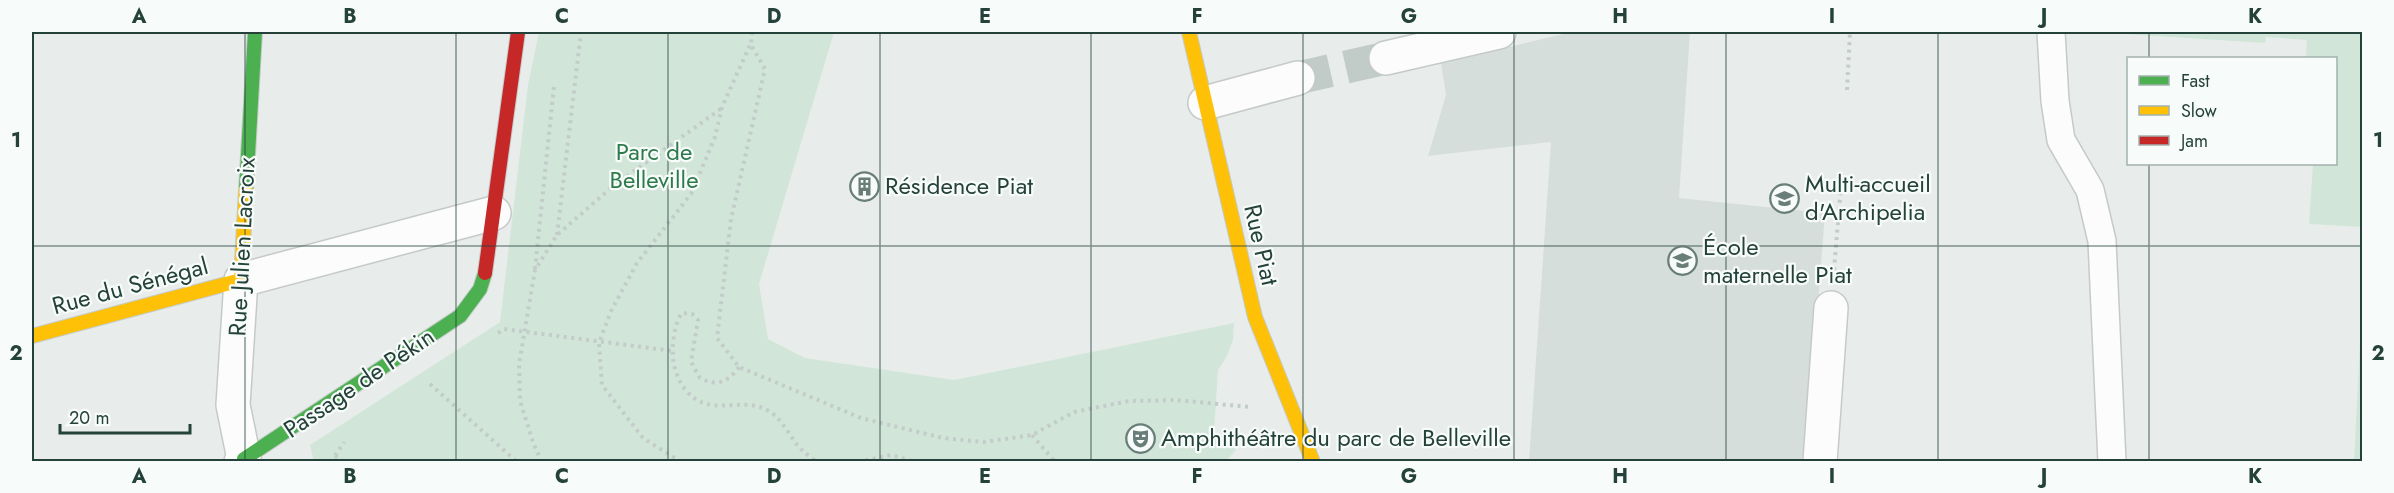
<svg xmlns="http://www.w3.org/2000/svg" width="2394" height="493" font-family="Jost,sans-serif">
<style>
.built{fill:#d6dedb}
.green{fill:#d1e6d8}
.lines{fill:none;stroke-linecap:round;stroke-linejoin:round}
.street-tunnel{stroke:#c1cbc8;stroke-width:33;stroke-dasharray:33 16;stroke-linecap:butt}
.lane-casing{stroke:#c5cac8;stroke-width:30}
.street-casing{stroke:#c5cac8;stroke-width:36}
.fast-casing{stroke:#c3cbc8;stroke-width:16}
.slow-casing{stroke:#c3cbc8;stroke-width:16}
.jam-casing{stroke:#c3cbc8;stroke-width:16}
.path{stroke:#c3ccca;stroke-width:4;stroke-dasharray:3 4.5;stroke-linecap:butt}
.lane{stroke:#fcfcfc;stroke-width:27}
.street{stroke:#fcfcfc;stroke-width:33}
.fast{stroke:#4caf50;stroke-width:14}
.slow{stroke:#ffc107;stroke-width:14}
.jam{stroke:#c62828;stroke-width:14}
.grid{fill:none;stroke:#24423a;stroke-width:1.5;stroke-opacity:0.55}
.labels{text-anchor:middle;stroke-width:4.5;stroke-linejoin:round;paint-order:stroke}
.park-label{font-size:24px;fill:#2d7a4b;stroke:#f7fbf9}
.poi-label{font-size:24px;fill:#24423a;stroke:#f7fbf9;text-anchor:start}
.street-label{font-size:24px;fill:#24423a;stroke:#f7fbf9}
.neatline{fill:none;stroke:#24423a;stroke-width:2}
.grid-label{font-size:20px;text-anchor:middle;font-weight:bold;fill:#24423a}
</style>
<rect width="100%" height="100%" fill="#e8edeb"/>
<path class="built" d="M1572,32H1690L1679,198L1825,213L1806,461H1529L1551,142L1428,156L1446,95L1441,63Z"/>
<g class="green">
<path d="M539,32H834L759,284L768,339L805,358L954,380L1234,323L1233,340L1227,356L1218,370L1214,433L1236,450L1226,461L314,462L310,445L500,322L528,85Z"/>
<path d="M2125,32H2362V227L2309,224L2313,164H2336V58H2306L2307,40L2266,37L2265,43L2125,34Z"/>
<path d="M2362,305V461H2354Z"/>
</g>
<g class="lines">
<path class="street-tunnel" d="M1298,78L1386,58"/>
<defs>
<path id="lane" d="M2051,32L2055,101L2061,140L2090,190L2102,241L2112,462"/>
<g id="street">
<path d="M1386,58L1499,32"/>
<path d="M1205,103L1298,78"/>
<path d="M241,462L244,459L233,405L241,280L494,213"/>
<path d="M1820,462L1831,308"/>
</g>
<g id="fast">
<path d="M246,190L255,32"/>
<path d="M244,462V459L460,316L480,289L485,273"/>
</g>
<g id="slow">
<path d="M1189,32L1255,317L1313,462"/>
<path d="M32,336L241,280L246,190"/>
</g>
<path id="jam" d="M485,273L518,32"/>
</defs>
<use href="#lane" class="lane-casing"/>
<use href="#street" class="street-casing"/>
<use href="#fast" class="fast-casing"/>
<use href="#slow" class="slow-casing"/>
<use href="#jam" class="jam-casing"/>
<g class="path">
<path d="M752,32L751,45L765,69L731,219L717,338L739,367L861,418L943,438L984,442L1032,435L1074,412L1129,401L1176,400L1250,407"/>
<path d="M1847,90L1850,32"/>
<path d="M557,235L581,32"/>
<path d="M535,269L554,86"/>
<path d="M1834,270L1842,173"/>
<path d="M498,333L504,329L673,351"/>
<path d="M739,367C728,382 717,387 700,378L691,362L698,320L692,314L682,313C674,324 672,345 673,358C674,369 678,379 684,388C709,421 741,394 769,411C784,420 790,439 802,450C806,454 812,458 817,462"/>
<path d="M430,384L517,462"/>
<path d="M1032,435L1055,462"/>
<path d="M335,456L345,462"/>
<path d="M331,462L344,442"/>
<path d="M542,462L534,445L520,401L519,364L535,270L557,235L612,187L722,108"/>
<path d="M681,462L643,438L602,385L599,343L611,311L637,263L691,194L715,137L722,107L750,45"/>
<path d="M858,462L891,455L916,462"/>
</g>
<use href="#lane" class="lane"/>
<use href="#street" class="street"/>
<use href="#fast" class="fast"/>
<use href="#slow" class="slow"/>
<use href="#jam" class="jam"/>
</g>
<path class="grid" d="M245,32V462M456,32V462M668,32V462M880,32V462M1091,32V462M1303,32V462M1514,32V462M1726,32V462M1938,32V462M2149,32V58M2149,164V462M32,246H2362"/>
<defs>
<symbol id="building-ring" viewBox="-11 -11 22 22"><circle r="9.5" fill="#f7fbf9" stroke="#697e78" stroke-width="1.5"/><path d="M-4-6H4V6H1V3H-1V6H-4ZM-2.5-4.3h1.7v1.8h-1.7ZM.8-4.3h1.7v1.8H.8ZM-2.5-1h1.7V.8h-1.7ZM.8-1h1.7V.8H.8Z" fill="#697e78"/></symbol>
<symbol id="school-ring" viewBox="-11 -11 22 22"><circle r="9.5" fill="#f7fbf9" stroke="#697e78" stroke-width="1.5"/><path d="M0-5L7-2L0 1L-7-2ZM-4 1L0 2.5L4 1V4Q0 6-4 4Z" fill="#697e78"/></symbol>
<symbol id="theatre-ring" viewBox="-11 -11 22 22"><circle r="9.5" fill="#f7fbf9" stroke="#697e78" stroke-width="1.5"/><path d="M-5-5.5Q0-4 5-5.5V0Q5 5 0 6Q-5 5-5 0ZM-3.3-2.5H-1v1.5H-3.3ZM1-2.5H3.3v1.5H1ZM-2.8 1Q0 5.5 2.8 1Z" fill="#697e78"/></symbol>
</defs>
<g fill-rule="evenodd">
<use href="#building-ring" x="848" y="170" width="33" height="33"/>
<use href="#school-ring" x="1768" y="182" width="33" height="33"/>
<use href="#school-ring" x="1666" y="244" width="33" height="33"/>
<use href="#theatre-ring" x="1124" y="422" width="33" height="33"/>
</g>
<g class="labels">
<g class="park-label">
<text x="654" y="160">Parc de<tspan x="654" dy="28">Belleville</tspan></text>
</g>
<g class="poi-label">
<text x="1805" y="192">Multi-accueil<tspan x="1805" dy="28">d'Archipelia</tspan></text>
<text x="885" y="194">Résidence Piat</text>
<text x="1703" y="255">École<tspan x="1703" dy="28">maternelle Piat</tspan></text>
<text x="1161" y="446">Amphithéâtre du parc de Belleville</text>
</g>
<g class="street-label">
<text transform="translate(1261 245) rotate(77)" y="8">Rue Piat</text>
<text transform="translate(242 247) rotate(-87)" y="8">Rue Julien Lacroix</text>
<text transform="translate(130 286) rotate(-15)" y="8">Rue du Sénégal</text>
<text transform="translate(359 383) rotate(-34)" y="8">Passage de Pékin</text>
</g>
</g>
<rect width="2394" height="493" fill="none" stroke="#f7fbf9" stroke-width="66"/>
<rect x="2127" y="57" width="210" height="108" fill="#f7fbf9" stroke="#a3b1ad" stroke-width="1.5"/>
<rect x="2139" y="76" width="30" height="9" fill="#4caf50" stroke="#a3b1ad" stroke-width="1.5"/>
<text x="2181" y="87" font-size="18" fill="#24423a">Fast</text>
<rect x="2139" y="106" width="30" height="9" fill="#ffc107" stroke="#a3b1ad" stroke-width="1.5"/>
<text x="2181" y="117" font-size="18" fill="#24423a">Slow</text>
<rect x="2139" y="136" width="30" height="9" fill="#c62828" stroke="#a3b1ad" stroke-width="1.5"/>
<text x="2181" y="147" font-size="18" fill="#24423a">Jam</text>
<path d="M60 424v9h130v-9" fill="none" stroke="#24423a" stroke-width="3"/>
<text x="69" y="424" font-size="18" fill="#24423a" stroke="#f7fbf9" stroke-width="4.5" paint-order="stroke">20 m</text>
<rect x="33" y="33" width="2328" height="427" class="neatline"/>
<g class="grid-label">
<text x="139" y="23">A</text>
<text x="350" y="23">B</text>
<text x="562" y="23">C</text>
<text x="774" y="23">D</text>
<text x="985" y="23">E</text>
<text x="1197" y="23">F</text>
<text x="1409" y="23">G</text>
<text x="1620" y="23">H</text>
<text x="1832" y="23">I</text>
<text x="2044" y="23">J</text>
<text x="2255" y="23">K</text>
<text x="16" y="147">1</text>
<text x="2378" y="147">1</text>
<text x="16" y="360">2</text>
<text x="2378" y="360">2</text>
<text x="139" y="483">A</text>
<text x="350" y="483">B</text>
<text x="562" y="483">C</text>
<text x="774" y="483">D</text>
<text x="985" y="483">E</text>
<text x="1197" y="483">F</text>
<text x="1409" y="483">G</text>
<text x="1620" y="483">H</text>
<text x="1832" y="483">I</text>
<text x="2044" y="483">J</text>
<text x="2255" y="483">K</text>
</g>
</svg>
